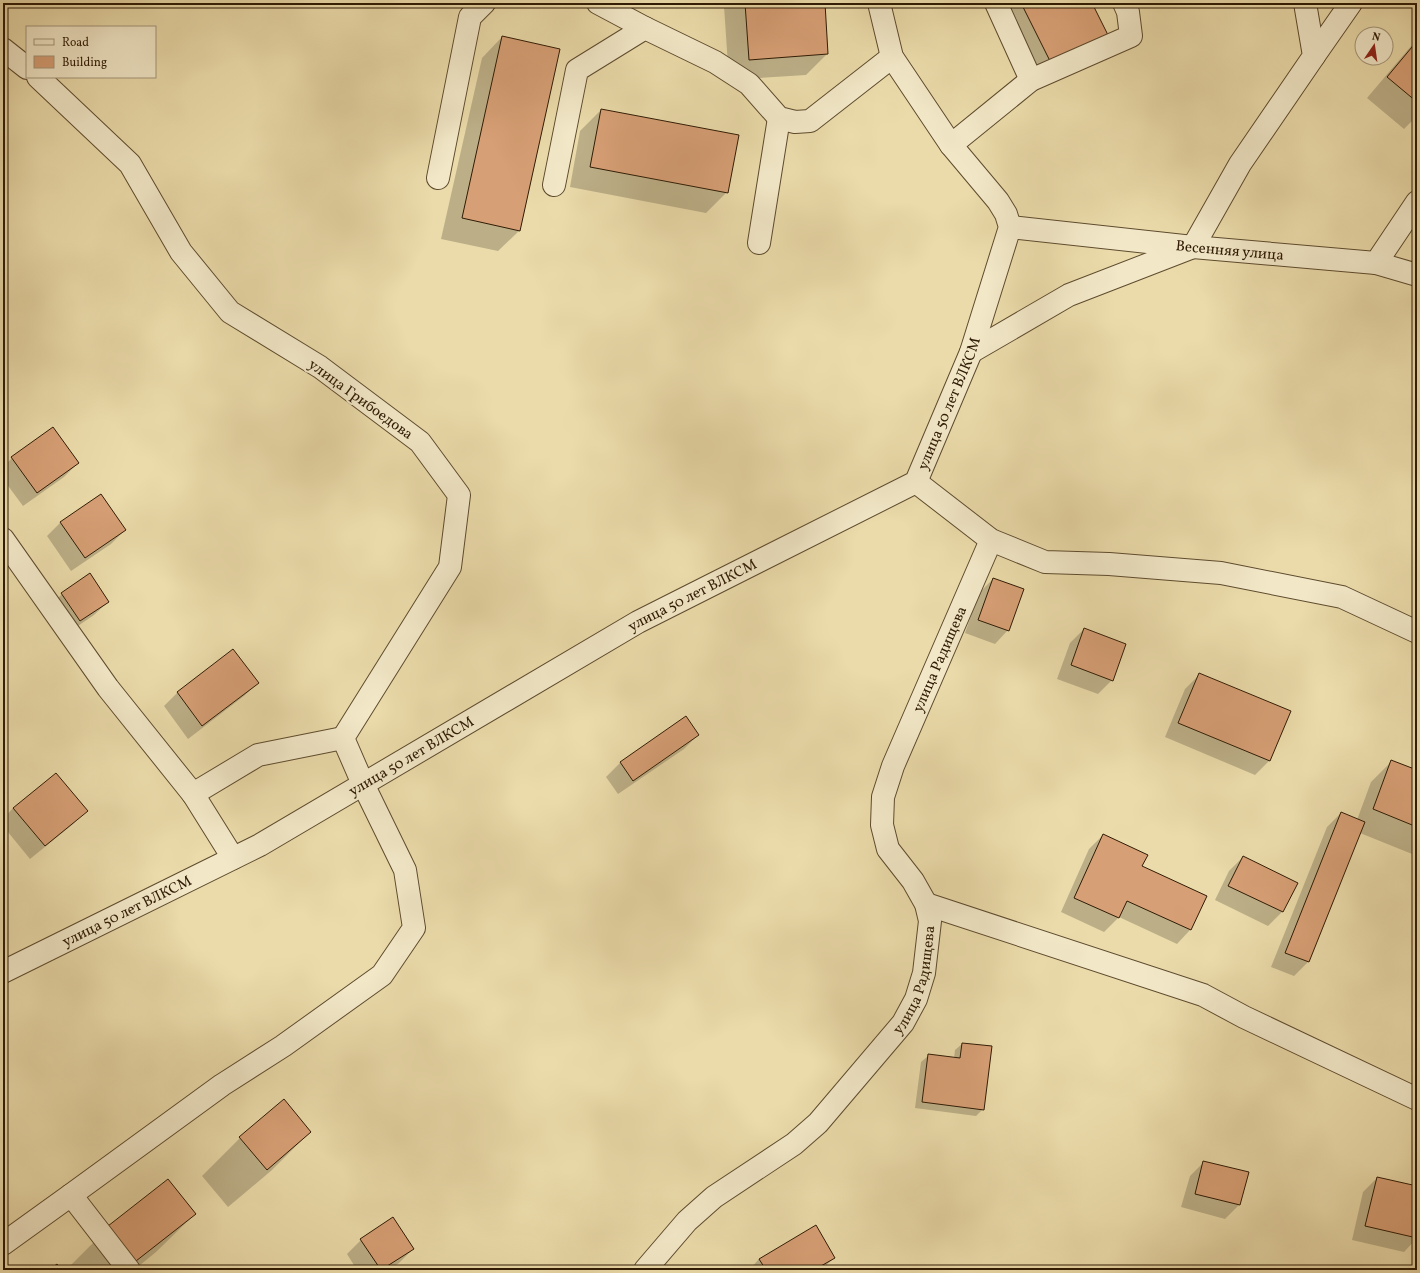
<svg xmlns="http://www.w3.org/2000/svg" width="1420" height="1273" font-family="Vollkorn,serif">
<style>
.shadow{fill:#0003}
.building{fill:#d79f75;stroke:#2f1b04}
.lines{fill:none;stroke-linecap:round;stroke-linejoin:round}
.minor-casing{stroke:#5e4b2e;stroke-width:24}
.minor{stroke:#f2e8c8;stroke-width:22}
.labels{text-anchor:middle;stroke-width:4;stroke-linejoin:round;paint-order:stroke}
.street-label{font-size:15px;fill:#2f1b04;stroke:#f2e8c8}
</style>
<rect width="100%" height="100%" fill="#ebdbaa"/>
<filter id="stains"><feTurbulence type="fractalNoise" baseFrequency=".005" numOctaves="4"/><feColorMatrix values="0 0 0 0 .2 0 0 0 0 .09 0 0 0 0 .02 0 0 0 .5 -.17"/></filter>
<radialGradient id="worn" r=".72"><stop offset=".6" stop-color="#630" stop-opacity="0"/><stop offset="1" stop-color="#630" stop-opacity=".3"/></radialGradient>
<g class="shadow">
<path d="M727,3H824L827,54L806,75L729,80L724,6Z"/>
<path d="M990,3H1091L1107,34L1030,83Z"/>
<path d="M502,37L519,231L498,251L441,239L482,58Z"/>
<path d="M1417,39V116L1404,129L1367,98Z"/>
<path d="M601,110L727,192L706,213L570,187L580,131Z"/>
<path d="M12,458L78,463L64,477L23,506L3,479V467Z"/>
<path d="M61,522L125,530L111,544L71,571L47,536Z"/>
<path d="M993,579L1008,630L995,644L965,633L979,593Z"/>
<path d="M62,594L108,602L94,615L66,634L48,608Z"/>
<path d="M1084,629L1112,680L1098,694L1057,679L1070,643Z"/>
<path d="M1199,675L1269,761L1255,775L1165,737L1185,689Z"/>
<path d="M258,683L244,696L188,739L164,706L178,692Z"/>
<path d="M686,718L698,735L684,749L618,794L606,777L620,763Z"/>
<path d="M1392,761L1417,771V856L1360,833L1308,962L1294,976L1271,967L1327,827L1341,813L1357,820L1371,782Z"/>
<path d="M13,808L86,811L72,825L30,859L3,826V819Z"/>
<path d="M1103,835L1141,867L1206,897L1190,930L1177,944L1119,917L1104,932L1061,912L1089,849Z"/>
<path d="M1243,857L1296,883L1282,912L1268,926L1215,900L1229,871Z"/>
<path d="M962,1044L983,1109L976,1116L915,1108L921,1062L928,1056L954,1059L955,1050Z"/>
<path d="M310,1132L272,1170L228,1207L202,1176L240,1138Z"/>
<path d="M1204,1162L1239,1205L1225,1219L1181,1207L1190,1176Z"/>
<path d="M1377,1178L1417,1187V1238L1404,1252L1352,1240L1363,1192Z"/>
<path d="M195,1214L156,1252L134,1270H75L71,1265L109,1227Z"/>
<path d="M361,1240L413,1249L399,1263L388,1270H357L347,1254Z"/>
<path d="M834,1258L821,1270H749L759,1259Z"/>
</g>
<g class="building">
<path d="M745,3H825L828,54L749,60Z"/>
<path d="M1021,3H1092L1108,35L1051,63Z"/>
<path d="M502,36L560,49L520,231L462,218Z"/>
<path d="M1417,41V102L1387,77Z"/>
<path d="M601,109L739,135L728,193L590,167Z"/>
<path d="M53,427L79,463L37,493L11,457Z"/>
<path d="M101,494L126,530L85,558L60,522Z"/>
<path d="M90,573L109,602L80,621L61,593Z"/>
<path d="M993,578L1024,589L1009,631L978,620Z"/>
<path d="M1084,628L1126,644L1113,681L1071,665Z"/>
<path d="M233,649L259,683L202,726L177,692Z"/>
<path d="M1199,673L1291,711L1270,761L1178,723Z"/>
<path d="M686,716L699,735L633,781L620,762Z"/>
<path d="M1391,760L1417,770V827L1373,809Z"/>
<path d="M56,773L88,811L45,846L13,808Z"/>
<path d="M1341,812L1365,822L1309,962L1285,953Z"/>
<path d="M1103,834L1148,855L1142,866L1207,896L1191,930L1127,901L1119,918L1074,898Z"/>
<path d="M1243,856L1298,883L1283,912L1228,886Z"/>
<path d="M962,1043L992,1046L984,1110L922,1102L928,1054L960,1058Z"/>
<path d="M284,1099L311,1132L267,1170L239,1137Z"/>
<path d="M1203,1161L1249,1172L1240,1205L1195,1194Z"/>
<path d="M1377,1177L1417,1186V1238L1365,1226Z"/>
<path d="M168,1179L196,1214L136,1261L108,1226Z"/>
<path d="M393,1217L414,1249L381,1270L360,1239Z"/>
<path d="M816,1225L835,1258L814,1270H766L759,1259Z"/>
<path d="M57,1264L62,1270H49Z"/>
</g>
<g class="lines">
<defs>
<g id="minor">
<path d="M598,3L645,28"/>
<path d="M996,3L1031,80"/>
<path d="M3,49L27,68"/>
<path d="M1314,56L1351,3"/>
<path d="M951,145L1031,80L1131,36L1128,12L1124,3"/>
<path d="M438,178L470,17L484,3"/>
<path d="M554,185L577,70L645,28L715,62L749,84L779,118L795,122L810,121L892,57"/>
<path id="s1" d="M1010,227L1193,247L1376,263L1417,202"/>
<path d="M759,243L779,118"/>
<path d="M1376,263L1417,275"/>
<path d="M971,352L1069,295L1193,247L1240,164L1314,56L1305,3"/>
<path d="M916,482L991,540L1045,562L1109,564L1221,573L1342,597L1417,632"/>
<path d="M3,539L108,688L193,794L233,858"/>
<path d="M193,794L258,755L343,738"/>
<path d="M926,904L1203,995L1244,1017L1417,1099"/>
<path id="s2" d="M3,972L260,845L638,622L916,482L971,352L1010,227L1006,214L998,201L951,145L892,57L879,3"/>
<path d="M71,1195L129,1270"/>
<path d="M3,1244L71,1195L222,1085L283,1046L382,975L414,928L405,870L363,784L343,738L450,567L459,495L420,442L320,367L230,312L181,252L130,164L38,77"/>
<path id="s3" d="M645,1270L687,1221L714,1197L794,1144L818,1123L903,1023L916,999L924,973L930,921L926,904L913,881L888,849L882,825L883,797L893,766L991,540"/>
</g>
</defs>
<use href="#minor" class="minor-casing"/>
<use href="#minor" class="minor"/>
</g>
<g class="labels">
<g class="street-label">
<text dy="5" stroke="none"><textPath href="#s1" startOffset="221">Весенняя улица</textPath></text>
<text transform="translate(361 399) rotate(36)" y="5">улица Грибоедова</text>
<text dy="5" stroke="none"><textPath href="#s2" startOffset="1122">улица 50 лет ВЛКСМ</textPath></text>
<text dy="5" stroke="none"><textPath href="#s2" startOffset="786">улица 50 лет ВЛКСМ</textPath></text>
<text dy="5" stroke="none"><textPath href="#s3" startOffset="753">улица Радищева</textPath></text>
<text dy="5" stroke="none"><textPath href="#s2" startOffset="462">улица 50 лет ВЛКСМ</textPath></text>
<text dy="5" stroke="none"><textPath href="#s2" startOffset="138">улица 50 лет ВЛКСМ</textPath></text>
<text dy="5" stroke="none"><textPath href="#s3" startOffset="405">улица Радищева</textPath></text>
</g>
</g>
<rect width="1420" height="1273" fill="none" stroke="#ebdbaa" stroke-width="16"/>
<rect x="4" y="4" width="1412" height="1265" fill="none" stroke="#2f1b04" stroke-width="2"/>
<rect x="8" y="8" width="1404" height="1257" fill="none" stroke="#2f1b04"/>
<rect x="26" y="26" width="130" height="52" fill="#f2e8c8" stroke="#a4967a"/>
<rect x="34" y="39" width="20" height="6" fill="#f2e8c8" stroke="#a4967a"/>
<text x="62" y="46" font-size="12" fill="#2f1b04">Road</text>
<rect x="34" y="56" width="20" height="12" fill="#d79f75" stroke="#a4967a"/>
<text x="62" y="66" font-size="12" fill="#2f1b04">Building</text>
<g transform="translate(1374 46) rotate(13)"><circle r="19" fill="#f2e8c8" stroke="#a4967a"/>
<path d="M0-3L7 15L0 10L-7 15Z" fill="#8f2418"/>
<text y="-6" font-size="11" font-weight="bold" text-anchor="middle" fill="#2f1b04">N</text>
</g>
<rect width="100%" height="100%" filter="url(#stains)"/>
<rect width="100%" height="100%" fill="url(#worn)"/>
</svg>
